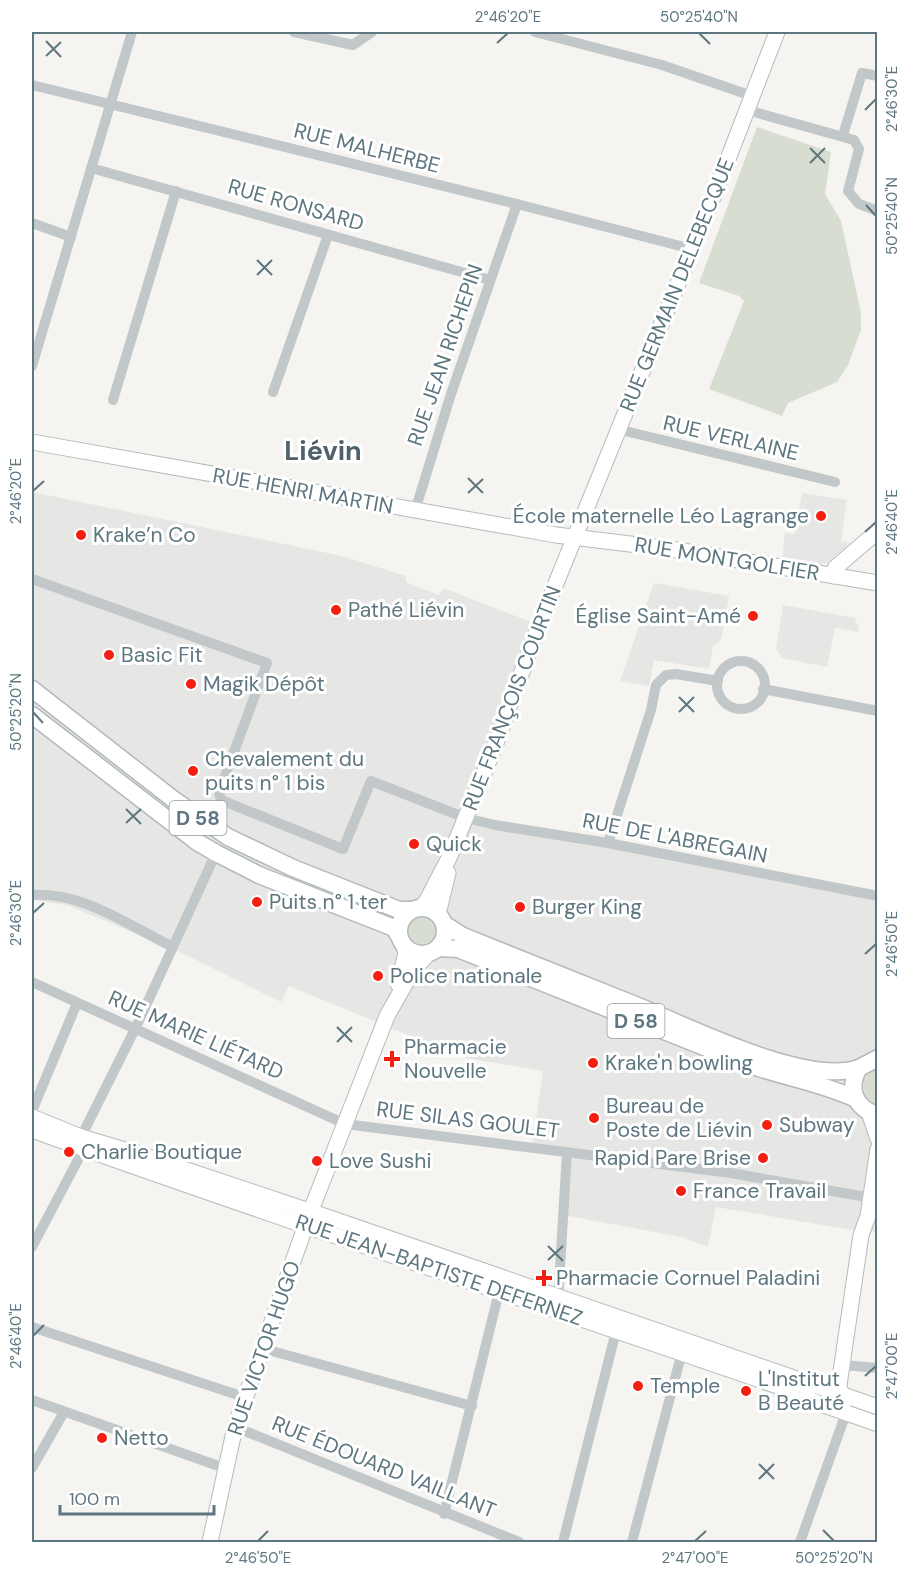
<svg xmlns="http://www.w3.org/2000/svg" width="909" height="1574" font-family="'DM Sans',sans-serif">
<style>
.built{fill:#e6e6e4}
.green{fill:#d7ddd1}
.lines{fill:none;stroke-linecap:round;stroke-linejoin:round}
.secondary-casing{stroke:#b4bbbe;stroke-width:17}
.primary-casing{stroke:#b2b9bc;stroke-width:19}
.street{stroke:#c2c7ca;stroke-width:10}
.secondary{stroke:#fff;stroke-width:15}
.primary{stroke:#fff;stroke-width:16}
.ticks{fill:none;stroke:#5d767f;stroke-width:2}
.poi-dot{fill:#f51f11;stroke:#fff;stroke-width:2}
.labels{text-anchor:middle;stroke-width:6;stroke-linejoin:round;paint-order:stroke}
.shield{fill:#fff;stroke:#8e9fa5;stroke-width:1.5}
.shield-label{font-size:20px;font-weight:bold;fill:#5d767f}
.street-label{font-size:21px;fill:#5d767f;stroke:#fff}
.poi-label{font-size:21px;fill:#5d767f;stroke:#fff;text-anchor:start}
.district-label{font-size:27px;font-weight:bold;fill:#4f6269;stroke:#fff}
.neatline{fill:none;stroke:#5d767f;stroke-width:2}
.ticks-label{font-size:15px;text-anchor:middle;fill:#5d767f}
</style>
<rect width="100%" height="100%" fill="#f5f4f0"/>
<g class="built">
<path d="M32,492L342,556L406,576V582L439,595L443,588L539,625L466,817L877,896V1232L852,1230L716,1207L708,1247L681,1237L563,1215L567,1152L532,1147L543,1071L466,1058L449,1043L435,1041L430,1044L289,986L281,1002L180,952L67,905L32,900Z"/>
<path d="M802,493L847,500L841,541L850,543L828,562L819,565L782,559L785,533L795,534Z"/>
<path d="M654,583L729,596L721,640L713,646L709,669L654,660L649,686L620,681Z"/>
<path d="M783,605L856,618L855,623L859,624L858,632L835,628L827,667L782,658L776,649Z"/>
</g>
<g class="green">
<path d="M757,127L831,152L825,194L841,221L861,313V330L848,365L837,382L788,403L782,416L709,389L744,301L739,296L699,283Z"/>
<circle cx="423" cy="930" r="16"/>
<path d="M877,1068V1108L866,1100C861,1086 863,1074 877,1068Z"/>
</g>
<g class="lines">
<defs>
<g id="secondary">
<path d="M32,442L556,535L671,549L878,583"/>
<path d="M834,576L835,568L878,531"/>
<path d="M421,907L426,902L449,858L495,746L539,625L718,185L777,32"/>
<path d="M438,914L448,873"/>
<path d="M398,984L406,953L404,946"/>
<path d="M869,1112L878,1139"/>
<path d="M32,1117L81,1137L145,1156L333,1219L878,1407"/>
<path d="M32,1130C283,1221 538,1303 792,1391L818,1403L878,1424"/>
<path d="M843,1404L839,1385L861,1235L868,1216L878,1149"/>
<path d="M210,1542L235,1427L310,1213L387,1016L413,970L428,954"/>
</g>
<g id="primary">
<path d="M32,689L173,799L228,837L293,868L399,910H411"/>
<path d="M32,715L197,842L216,853L259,875L394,928L399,936"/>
<circle cx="422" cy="931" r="23"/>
<path d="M444,924L463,936C521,959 579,982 638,1006C689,1027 806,1086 859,1068"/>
<path d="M438,948L458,949L747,1064C783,1077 822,1083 856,1099"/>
<path d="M878,1058L859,1068C847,1088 855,1109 878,1115"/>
</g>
</defs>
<use href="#secondary" class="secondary-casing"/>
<use href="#primary" class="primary-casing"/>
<g class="street">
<path d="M294,32L353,45L372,32"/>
<path d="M535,32L662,65L752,96"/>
<path d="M32,85L517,204L692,249"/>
<path d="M747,110L854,140L859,149L848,191L859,204L878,211"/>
<path d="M843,135L862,73L878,76"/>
<path d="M91,168L490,280"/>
<path d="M32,223L71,237"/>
<path d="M32,366L132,32"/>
<path d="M273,392L328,235"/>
<path d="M113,400L176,191"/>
<path d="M617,429L835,482"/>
<path d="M415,511L451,394L517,204"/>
<path d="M32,579L267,663L219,792L221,800L343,849L371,781L466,818L495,825L608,843L878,896"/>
<circle cx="741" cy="685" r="24"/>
<path d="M763,689L878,711"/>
<path d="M608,843L651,710L656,685L666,675L676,674L718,681"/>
<path d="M32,895C81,891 128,925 171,946"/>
<path d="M32,982L345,1124L731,1173L872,1198"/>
<path d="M32,1111L77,1003"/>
<path d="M32,1247L80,1156L81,1137L138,1023L216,853"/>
<path d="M558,1301L567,1152"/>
<path d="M32,1327L244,1397"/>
<path d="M261,1348L472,1406"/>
<path d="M843,1365L878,1368"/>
<path d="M32,1400L227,1469"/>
<path d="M235,1427L519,1542"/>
<path d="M32,1468L64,1412"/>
<path d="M444,1514L499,1292"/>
<path d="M563,1542L614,1339L619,1330"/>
<path d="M632,1542L682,1352"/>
<path d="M800,1542L846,1413"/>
</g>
<use href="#secondary" class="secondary"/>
<use href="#primary" class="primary"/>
</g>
<path class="ticks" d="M699,33L710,44M46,41L61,57M497,43L508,33M46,56L61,42M865,110L876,99M810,148L825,163M810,163L825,148M866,205L876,216M257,260L272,275M257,275L272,260M468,478L483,493M33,491L44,481M468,493L483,479M865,532L876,522M679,697L694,712M33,712L43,723M679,712L694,697M126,809L141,824M126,823L141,809M33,913L44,903M865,954L876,944M337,1027L352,1042M337,1042L352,1027M548,1246L563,1261M548,1260L563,1246M33,1336L44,1325M865,1376L876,1366M759,1464L774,1479M759,1479L774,1464M823,1530L834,1541M258,1541L268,1531M695,1541L706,1531"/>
<g class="poi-dot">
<circle cx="821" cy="516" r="6"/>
<circle cx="81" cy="535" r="6"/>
<circle cx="336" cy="610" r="6"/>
<circle cx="753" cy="616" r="6"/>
<circle cx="109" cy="655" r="6"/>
<circle cx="191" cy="684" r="6"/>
<circle cx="193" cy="771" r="6"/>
<circle cx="414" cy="844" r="6"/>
<circle cx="257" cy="902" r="6"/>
<circle cx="520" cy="907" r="6"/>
<circle cx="378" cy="976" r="6"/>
<path d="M389 1050h6v6h6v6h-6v6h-6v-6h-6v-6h6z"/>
<circle cx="593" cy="1063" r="6"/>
<circle cx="594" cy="1118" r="6"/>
<circle cx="767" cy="1125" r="6"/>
<circle cx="69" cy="1152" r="6"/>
<circle cx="763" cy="1158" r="6"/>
<circle cx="317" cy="1161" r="6"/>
<circle cx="681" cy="1191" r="6"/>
<path d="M541 1269h6v6h6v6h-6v6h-6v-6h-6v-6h6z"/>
<circle cx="638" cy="1386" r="6"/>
<circle cx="746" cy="1391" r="6"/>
<circle cx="102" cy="1438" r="6"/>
</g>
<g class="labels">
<g class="shield">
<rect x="169.5" y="801" width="57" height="34" rx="4.5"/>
<rect x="607.5" y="1004" width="57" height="34" rx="4.5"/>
</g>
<g class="shield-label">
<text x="198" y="825">D 58</text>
<text x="636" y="1028">D 58</text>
</g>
<g class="street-label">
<text transform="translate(367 148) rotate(14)" y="7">RUE MALHERBE</text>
<text transform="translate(296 205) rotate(16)" y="7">RUE RONSARD</text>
<text transform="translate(677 285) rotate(-68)" y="7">RUE GERMAIN DELEBECQUE</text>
<text transform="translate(445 355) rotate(-71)" y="7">RUE JEAN RICHEPIN</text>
<text transform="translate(731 438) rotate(13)" y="7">RUE VERLAINE</text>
<text transform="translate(303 491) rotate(10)" y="7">RUE HENRI MARTIN</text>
<text transform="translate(727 559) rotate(9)" y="7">RUE MONTGOLFIER</text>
<text transform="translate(512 698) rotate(-69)" y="7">RUE FRANÇOIS COURTIN</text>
<text transform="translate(675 838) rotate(11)" y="7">RUE DE L'ABREGAIN</text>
<text transform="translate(196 1035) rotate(24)" y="7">RUE MARIE LIÉTARD</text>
<text transform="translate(468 1120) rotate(7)" y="7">RUE SILAS GOULET</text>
<text transform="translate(439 1270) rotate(19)" y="7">RUE JEAN-BAPTISTE DEFERNEZ</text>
<text transform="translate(264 1348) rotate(-71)" y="7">RUE VICTOR HUGO</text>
<text transform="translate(384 1467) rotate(22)" y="7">RUE ÉDOUARD VAILLANT</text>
</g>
<g class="poi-label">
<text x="809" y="523" text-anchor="end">École maternelle Léo Lagrange</text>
<text x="93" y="542">Krake’n Co</text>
<text x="348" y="617">Pathé Liévin</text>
<text x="741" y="623" text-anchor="end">Église Saint-Amé</text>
<text x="121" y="662">Basic Fit</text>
<text x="203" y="691">Magik Dépôt</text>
<text x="205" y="766">Chevalement du<tspan x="205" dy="24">puits n° 1 bis</tspan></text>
<text x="426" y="851">Quick</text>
<text x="269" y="909">Puits n° 1 ter</text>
<text x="532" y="914">Burger King</text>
<text x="390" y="983">Police nationale</text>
<text x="404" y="1054">Pharmacie<tspan x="404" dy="24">Nouvelle</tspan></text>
<text x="605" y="1070">Krake'n bowling</text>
<text x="606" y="1113">Bureau de<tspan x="606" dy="24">Poste de Liévin</tspan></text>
<text x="779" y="1132">Subway</text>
<text x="81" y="1159">Charlie Boutique</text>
<text x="751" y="1165" text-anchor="end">Rapid Pare Brise</text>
<text x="329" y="1168">Love Sushi</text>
<text x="693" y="1198">France Travail</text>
<text x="556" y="1285">Pharmacie Cornuel Paladini</text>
<text x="758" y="1386">L'Institut<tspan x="758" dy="24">B Beauté</tspan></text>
<text x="650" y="1393">Temple</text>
<text x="114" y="1445">Netto</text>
</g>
<g class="district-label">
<text x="323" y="460">Liévin</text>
</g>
</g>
<rect width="909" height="1574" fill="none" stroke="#ffffff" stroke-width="66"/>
<path d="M60 1505v9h154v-9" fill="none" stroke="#5d767f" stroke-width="3"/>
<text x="69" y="1505" font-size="18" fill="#5d767f" stroke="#ffffff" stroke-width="4.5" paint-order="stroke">100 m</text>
<rect x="33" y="33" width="843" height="1508" class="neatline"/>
<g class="ticks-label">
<text x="508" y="22">2°46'20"E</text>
<text x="699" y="22">50°25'40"N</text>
<text transform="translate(892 99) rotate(-90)" y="5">2°46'30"E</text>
<text transform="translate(892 216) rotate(-90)" y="5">50°25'40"N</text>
<text transform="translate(16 491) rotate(-90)" y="5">2°46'20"E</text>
<text transform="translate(892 522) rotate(-90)" y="5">2°46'40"E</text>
<text transform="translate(16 712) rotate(-90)" y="5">50°25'20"N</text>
<text transform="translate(16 913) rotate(-90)" y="5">2°46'30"E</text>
<text transform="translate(892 944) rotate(-90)" y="5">2°46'50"E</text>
<text transform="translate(16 1336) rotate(-90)" y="5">2°46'40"E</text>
<text transform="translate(892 1366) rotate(-90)" y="5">2°47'00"E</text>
<text x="258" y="1563">2°46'50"E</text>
<text x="695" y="1563">2°47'00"E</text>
<text x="834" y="1563">50°25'20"N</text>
</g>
</svg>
